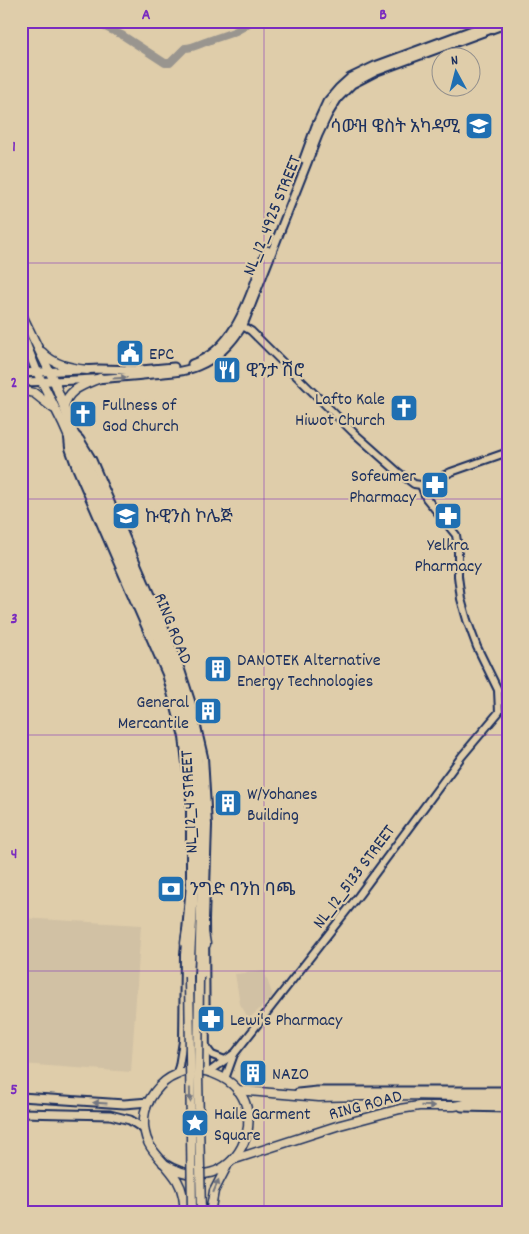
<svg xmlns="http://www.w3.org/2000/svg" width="529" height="1234" font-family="Dekko,'Noto Sans Ethiopic',sans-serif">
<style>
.built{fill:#d1c1a4}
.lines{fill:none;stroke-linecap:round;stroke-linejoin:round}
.river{stroke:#99958f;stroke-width:8}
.secondary-casing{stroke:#1b2f5e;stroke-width:10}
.primary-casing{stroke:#1b2f5e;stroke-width:11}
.highway-casing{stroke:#1b2f5e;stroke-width:11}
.secondary{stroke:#dfcdaa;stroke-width:6}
.primary{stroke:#dfcdaa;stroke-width:7}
.highway{stroke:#dfcdaa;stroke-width:8}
.highway-bridge-casing{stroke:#1b2f5e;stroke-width:11;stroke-linecap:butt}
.highway-bridge{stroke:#dfcdaa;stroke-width:8}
.oneway{fill:#737680}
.grid{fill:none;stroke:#7b2cbf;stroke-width:1;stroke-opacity:0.55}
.labels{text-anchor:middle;stroke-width:4.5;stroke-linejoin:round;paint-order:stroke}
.poi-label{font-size:18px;fill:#1b2f5e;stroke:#dfcdaa;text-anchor:start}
.street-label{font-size:18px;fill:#1b2f5e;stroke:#dfcdaa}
.neatline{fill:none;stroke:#7b2cbf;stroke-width:2}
.grid-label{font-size:16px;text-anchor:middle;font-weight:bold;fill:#7b2cbf}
</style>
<rect width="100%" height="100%" fill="#dfcdaa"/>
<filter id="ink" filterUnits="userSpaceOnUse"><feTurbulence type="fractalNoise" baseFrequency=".02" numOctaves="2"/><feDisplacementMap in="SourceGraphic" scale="10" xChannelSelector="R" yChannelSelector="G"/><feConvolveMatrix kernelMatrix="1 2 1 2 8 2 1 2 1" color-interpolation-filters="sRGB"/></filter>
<g filter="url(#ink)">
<g class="built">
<path d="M21,918L141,925L131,1072L21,1064Z"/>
<path d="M264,971L273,996L249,1019L240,1004L235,974Z"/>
</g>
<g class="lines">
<path class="river" d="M92,21L122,35L165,63H170L185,48C194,48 199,44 208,41C223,35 238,33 251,21"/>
<defs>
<g id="secondary">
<path d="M239,324L251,331L353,432L398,472L414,484L421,485L426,484L451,472L508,452"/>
<path d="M75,434L80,439L92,459L166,631L180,667L191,701L204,757L208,825L205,919L206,1071"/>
<path d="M68,438L69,448L75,465L166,674L183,737L190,797V884L184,955L183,1041L179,1066L176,1075"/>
<path d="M206,1047L212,1055L225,1060"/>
<path d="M209,1072L235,1053L359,895L462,756L499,712L498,690L477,647L467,620L461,599L458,576V548L456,535L426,498L421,485"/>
<path d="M225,1079L234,1054"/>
</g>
<g id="primary">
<path d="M304,159L316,126L327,102L339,88L350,78L375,66L497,21"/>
<path d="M192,364C239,348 251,290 267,250"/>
<path d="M21,373L99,369L141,370L174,367"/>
<path d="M21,382C65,381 109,379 152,374C168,373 184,372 198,366C218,358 232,343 243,325L318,135L328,114L338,98L352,84L377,71L508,23"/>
<path d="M298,1093L317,1091H508"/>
<path d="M21,1097L124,1104L149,1102"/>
<path d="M462,1107L508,1108"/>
<path d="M21,1113L110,1115L130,1120L144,1129"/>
</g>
<g id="highway">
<path d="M21,313L54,381L74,434L165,641L185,697L196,745L201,789L203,830L199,977"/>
<path d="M21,332L37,372L63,424L159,642L177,694L189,739L196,803L195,868L189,976"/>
<path d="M42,352C54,365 70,368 87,370"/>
<path d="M21,361L27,349"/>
<path d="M21,390L34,393L53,408"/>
<path d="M64,408C67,389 84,385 100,378"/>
<path d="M203,927L206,944"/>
<path d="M185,943L187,930"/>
<path d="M237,1090L319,1097L408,1095L508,1097"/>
<path d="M235,1159L340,1125L400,1109L419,1106H454L465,1104L508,1103"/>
<path d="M163,1163C235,1209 283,1103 217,1075C204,1069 189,1069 176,1075C160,1081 145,1101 144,1118C142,1150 163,1157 177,1180C183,1190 184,1201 185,1213"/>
<path d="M210,1213L214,1191L227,1166"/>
</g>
</defs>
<use href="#secondary" class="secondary-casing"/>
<use href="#primary" class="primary-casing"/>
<use href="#highway" class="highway-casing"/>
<use href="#secondary" class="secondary"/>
<use href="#primary" class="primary"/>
<use href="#highway" class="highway"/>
<defs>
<g id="highway-bridge">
<path d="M189,976L192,1213"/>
<path d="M199,977L198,1076L201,1213"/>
</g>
</defs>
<use href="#highway-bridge" class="highway-bridge-casing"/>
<use href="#highway-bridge" class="highway-bridge"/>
</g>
<defs><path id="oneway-solid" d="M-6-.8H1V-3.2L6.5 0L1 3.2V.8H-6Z" transform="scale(1.25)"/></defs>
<g class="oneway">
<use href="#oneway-solid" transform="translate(120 378) rotate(-3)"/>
<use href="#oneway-solid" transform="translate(190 1095) rotate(89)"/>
<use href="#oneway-solid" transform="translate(100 1103) rotate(-176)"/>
<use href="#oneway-solid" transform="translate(428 1106) rotate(1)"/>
<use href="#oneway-solid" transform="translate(216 1186) rotate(-68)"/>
</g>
</g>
<path class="grid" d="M264,21V1213M21,263H508M21,499H508M21,735H508M21,971H508"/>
<defs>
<symbol id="school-square" viewBox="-11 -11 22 22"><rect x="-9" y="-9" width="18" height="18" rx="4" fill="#1f6fb2" stroke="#dfcdaa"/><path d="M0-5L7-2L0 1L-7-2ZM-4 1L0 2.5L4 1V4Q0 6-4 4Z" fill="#fff"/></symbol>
<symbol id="civic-square" viewBox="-11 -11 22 22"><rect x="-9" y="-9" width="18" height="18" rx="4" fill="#1f6fb2" stroke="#dfcdaa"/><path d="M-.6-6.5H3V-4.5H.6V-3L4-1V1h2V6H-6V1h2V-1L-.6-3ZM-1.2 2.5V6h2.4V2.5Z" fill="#fff"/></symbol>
<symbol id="restaurant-square" viewBox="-11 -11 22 22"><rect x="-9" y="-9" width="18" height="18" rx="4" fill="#1f6fb2" stroke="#dfcdaa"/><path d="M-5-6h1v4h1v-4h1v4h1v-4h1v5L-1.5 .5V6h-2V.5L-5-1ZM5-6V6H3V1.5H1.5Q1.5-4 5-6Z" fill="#fff"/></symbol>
<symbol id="church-square" viewBox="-11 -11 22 22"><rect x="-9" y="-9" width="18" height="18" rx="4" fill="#1f6fb2" stroke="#dfcdaa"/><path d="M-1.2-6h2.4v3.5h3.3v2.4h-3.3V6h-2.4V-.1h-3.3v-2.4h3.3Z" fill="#fff"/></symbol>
<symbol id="pharmacy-square" viewBox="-11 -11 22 22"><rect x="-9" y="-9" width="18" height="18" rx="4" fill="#1f6fb2" stroke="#dfcdaa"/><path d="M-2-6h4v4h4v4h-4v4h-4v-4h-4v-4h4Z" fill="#fff"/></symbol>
<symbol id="building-square" viewBox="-11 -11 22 22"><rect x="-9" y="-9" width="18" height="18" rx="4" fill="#1f6fb2" stroke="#dfcdaa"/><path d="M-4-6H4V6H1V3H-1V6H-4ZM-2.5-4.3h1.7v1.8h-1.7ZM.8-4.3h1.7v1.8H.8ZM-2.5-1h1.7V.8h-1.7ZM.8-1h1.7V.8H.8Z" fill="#fff"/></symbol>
<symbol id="bank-square" viewBox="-11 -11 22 22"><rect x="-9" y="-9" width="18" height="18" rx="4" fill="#1f6fb2" stroke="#dfcdaa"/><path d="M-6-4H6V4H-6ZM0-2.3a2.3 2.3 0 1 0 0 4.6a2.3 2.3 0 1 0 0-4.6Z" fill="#fff"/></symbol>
<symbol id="sight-square" viewBox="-11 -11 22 22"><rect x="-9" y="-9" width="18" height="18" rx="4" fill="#1f6fb2" stroke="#dfcdaa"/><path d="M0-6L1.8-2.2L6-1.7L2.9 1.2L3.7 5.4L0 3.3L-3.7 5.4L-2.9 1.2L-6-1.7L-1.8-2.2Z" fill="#fff"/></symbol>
</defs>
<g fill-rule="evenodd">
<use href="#school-square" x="463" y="110" width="32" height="32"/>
<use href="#civic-square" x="114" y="337" width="32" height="32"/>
<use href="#restaurant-square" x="211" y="354" width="32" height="32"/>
<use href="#church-square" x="388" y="392" width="32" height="32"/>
<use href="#church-square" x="67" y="398" width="32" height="32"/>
<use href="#pharmacy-square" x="419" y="469" width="32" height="32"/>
<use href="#school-square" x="110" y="500" width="32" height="32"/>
<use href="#pharmacy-square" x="432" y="500" width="32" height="32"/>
<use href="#building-square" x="202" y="653" width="32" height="32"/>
<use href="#building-square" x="192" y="695" width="32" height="32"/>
<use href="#building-square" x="212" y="787" width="32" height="32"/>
<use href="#bank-square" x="155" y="873" width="32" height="32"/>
<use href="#pharmacy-square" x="195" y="1003" width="32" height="32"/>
<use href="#building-square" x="237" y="1057" width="32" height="32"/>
<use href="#sight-square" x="179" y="1107" width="32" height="32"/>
</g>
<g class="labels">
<g class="poi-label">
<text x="460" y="132" text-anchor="end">ሳውዝ ዌስት አካዳሚ</text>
<text x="149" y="359">EPC</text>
<text x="246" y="376">ዊንታ ሽሮ</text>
<text x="385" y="404" text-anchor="end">Lafto Kale<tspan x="385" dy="21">Hiwot Church</tspan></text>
<text x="102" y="410">Fullness of<tspan x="102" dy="21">God Church</tspan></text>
<text x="416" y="481" text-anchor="end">Sofeumer<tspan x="416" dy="21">Pharmacy</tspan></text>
<text x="145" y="522">ኩዊንስ ኮሌጅ</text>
<text x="448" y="550" text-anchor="middle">Yelkra<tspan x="448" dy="21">Pharmacy</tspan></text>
<text x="237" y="665">DANOTEK Alternative<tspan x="237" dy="21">Energy Technologies</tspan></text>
<text x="189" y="707" text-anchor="end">General<tspan x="189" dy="21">Mercantile</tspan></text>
<text x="247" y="799">W/Yohanes<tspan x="247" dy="21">Building</tspan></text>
<text x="190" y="895">ንግድ ባንከ ባጫ</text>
<text x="230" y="1025">Lewi's Pharmacy</text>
<text x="272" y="1079">NAZO</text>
<text x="214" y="1119">Haile Garment<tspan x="214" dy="21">Square</tspan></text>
</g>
<g class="street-label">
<text transform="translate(271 215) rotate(-68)" y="6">NL_12_4925 STREET</text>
<text transform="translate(174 628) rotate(68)" y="6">RING ROAD</text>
<text transform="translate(188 802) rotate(-93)" y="6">NL_12_4 STREET</text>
<text transform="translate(353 876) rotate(-53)" y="6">NL_12_5133 STREET</text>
<text transform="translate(365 1104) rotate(-15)" y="6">RING ROAD</text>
</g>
</g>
<rect width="529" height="1234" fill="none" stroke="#dfcdaa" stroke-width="55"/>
<g transform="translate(456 72) rotate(353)"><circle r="24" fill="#dfcdaa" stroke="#918e8c"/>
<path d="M0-4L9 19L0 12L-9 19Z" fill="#1f6fb2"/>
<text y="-8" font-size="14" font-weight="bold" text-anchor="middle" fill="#1b2f5e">N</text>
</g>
<rect x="28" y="28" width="474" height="1178" class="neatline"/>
<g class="grid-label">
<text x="146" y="19">A</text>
<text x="383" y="19">B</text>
<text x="14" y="151">1</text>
<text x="14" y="387">2</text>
<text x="14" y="623">3</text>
<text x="14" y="858">4</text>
<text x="14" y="1094">5</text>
</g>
</svg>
